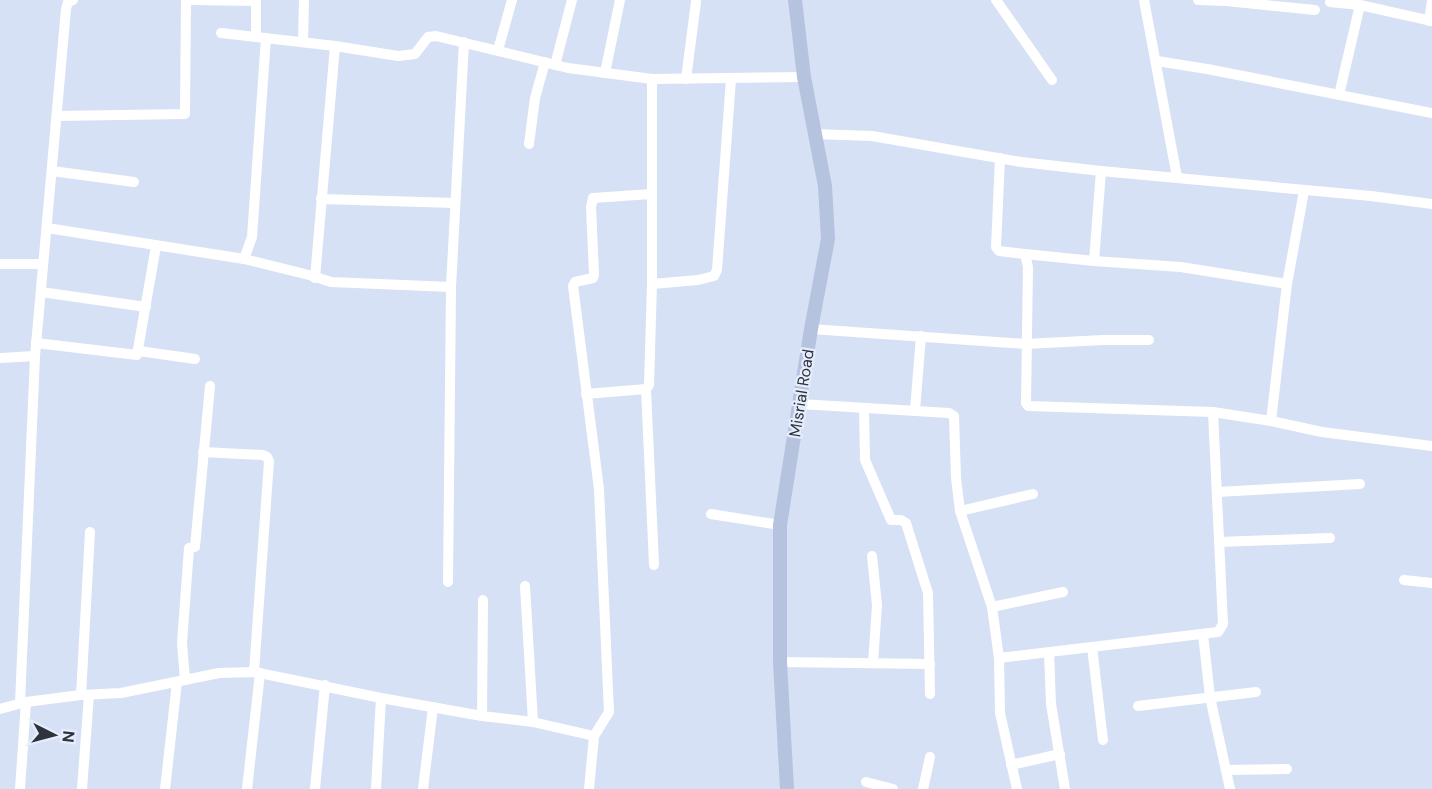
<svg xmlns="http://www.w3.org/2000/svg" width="1432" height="789" font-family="'DM Sans',sans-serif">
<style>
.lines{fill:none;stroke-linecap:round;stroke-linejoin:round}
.minor{stroke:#fff;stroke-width:10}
.major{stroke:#b6c3de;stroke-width:14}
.labels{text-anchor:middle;stroke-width:4.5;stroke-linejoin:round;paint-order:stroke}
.street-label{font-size:16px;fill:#2f333b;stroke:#e6eefe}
</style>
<rect width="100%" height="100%" fill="#d7e1f5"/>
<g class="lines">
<g class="minor">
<path d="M192,0L256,1"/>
<path d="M256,0V37"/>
<path d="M996,0L1052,80"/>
<path d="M1144,0L1177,177"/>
<path d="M1198,0L1226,1L1315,10"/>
<path d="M1330,2L1360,5L1432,21"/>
<path d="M1429,21L1432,0"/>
<path d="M221,33L335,46L398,56L415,54L428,37L436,36L568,68L652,79L804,77"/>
<path d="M303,42L304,0"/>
<path d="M498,50L512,0"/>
<path d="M1157,61L1207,69L1432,113"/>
<path d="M555,65L572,0"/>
<path d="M605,73L620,0"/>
<path d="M686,79L696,2"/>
<path d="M1339,95L1360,5"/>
<path d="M57,116L185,114L186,0"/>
<path d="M814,134L872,136L1021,162L1101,171L1371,196L1432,204"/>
<path d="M529,144L535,98L545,62"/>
<path d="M1000,158L996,247L999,251L1025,254L1028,267L1026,403L1028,406L1213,412L1271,421L1322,432L1432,446"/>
<path d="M52,171L134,182"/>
<path d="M321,199L455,203"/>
<path d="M47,228L244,259L309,275L331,282L451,287"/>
<path d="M1025,254L1094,261L1101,171"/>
<path d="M244,259L252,237L266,38"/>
<path d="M1094,261L1181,267L1287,284"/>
<path d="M0,264H43"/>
<path d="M315,278L335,46"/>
<path d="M652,284L698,280L714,276L717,270L731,79"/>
<path d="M41,292L146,307"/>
<path d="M811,329L1026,344L1103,340H1149"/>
<path d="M36,343L137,355L156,246"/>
<path d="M139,351L195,359"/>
<path d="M0,358L35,356"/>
<path d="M646,389L654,565"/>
<path d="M586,394L646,389L649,385L652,284V79"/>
<path d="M800,404L949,413L954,416L956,478L960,511L992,607L999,658L1000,713L1017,789"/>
<path d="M864,408L865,460L891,520H901L906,523L928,593L930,694"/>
<path d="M915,410L921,336"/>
<path d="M1271,421L1287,284L1304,191"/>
<path d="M203,452L263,455L267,457L269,461L254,672"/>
<path d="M1217,492L1360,484"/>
<path d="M960,511L1033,494"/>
<path d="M711,514L780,525"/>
<path d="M1219,542L1330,538"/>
<path d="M195,547L210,386"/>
<path d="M872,556L877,605L873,663"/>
<path d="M1404,580L1432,583"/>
<path d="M448,582L451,287L464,42"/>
<path d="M525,586L533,722"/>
<path d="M992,607L1063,592"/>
<path d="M1203,634L1210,697L1230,789"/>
<path d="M1092,647L1103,740"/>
<path d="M1049,653L1051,704L1065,789"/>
<path d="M999,658L1218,632L1223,624L1213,412"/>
<path d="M780,662L930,664"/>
<path d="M185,680L182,643L189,548"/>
<path d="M81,695L90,532"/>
<path d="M20,703L35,356L66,9L68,2L73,0"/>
<path d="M1138,706L1256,692"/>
<path d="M0,709L26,702L81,695L121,693L219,673L254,672L381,698L482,716L533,722L594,736"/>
<path d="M482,716L483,600"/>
<path d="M1011,765L1060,754"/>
<path d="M1227,770L1287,769"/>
<path d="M866,782L893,789"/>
<path d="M20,789L26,702"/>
<path d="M82,789L89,695"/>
<path d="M165,789L177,682"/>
<path d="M247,789L260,673"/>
<path d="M315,789L325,685"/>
<path d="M376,789L381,698"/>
<path d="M423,789L433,707"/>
<path d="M589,789L594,736L609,712L599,489L573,286L575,282L593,278L594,275L591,207L593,198L651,194"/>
<path d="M923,789L930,757"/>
</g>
<path class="major" d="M787,789L780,662V525L811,329L828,239L825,186L804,77L795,0"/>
</g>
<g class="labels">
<g class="street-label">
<text transform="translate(801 393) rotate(-81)" y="6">Misrial Road</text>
</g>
</g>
<g transform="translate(54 735) rotate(96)" stroke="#e6eefe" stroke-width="4.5" paint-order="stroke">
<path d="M0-4.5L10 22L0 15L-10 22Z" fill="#2f333b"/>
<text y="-9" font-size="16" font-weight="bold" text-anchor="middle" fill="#2f333b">N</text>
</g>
</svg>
